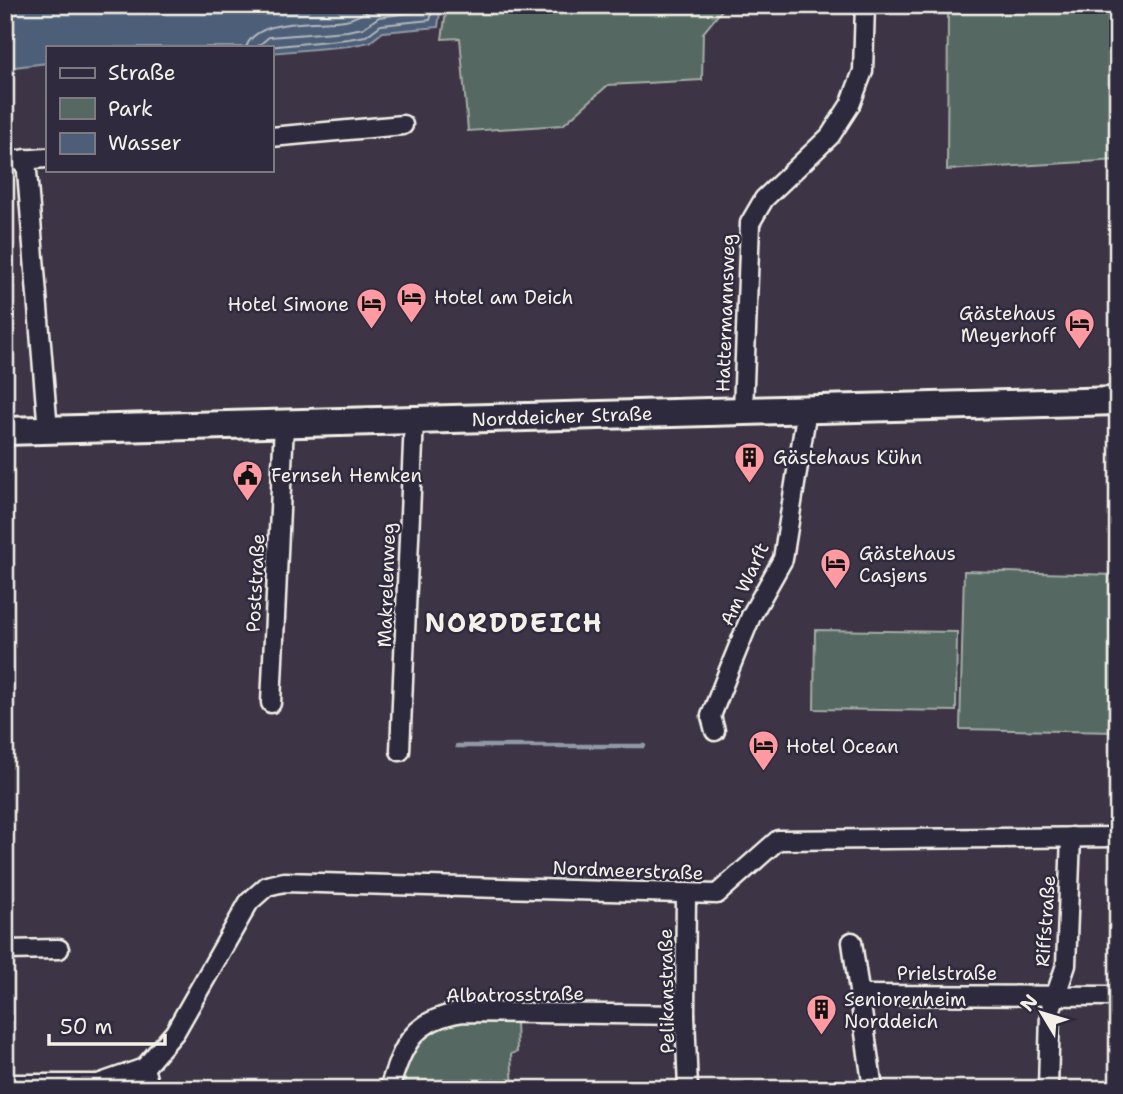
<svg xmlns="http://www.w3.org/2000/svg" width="1123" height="1094" font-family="'Shantell Sans',sans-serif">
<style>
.green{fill:#556962;stroke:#a4ada5;stroke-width:2}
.water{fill:#4d5f78;stroke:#9099a5;stroke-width:2}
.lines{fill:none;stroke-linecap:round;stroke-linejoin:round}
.shore{stroke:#b1b7bb;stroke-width:2}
.stream{stroke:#9099a5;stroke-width:4.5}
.street-casing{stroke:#f4f1e8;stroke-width:23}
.secondary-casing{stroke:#f4f1e8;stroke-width:32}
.street{stroke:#2f2a3d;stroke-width:18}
.secondary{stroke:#2f2a3d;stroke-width:26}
.labels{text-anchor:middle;stroke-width:5;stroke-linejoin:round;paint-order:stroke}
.poi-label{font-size:19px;fill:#f4f1e8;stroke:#2f2a3d;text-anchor:start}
.street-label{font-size:19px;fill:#f4f1e8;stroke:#2f2a3d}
.district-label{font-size:26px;font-weight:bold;letter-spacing:2px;fill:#f4f1e8;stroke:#2f2a3d}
</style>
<rect width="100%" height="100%" fill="#3d3445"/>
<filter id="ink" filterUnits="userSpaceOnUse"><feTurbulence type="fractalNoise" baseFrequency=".0143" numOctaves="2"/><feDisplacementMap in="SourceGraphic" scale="14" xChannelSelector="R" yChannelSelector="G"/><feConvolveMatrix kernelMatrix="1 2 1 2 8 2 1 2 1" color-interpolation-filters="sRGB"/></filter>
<g filter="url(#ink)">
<g class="green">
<path d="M447,5H726L703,33L702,80L608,85L563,125L468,131L460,38L442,39Z"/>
<path d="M948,5H1118V160L947,170Z"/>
<path d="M964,571L1118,575V732L960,729Z"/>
<path d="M815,630L957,632L956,711L814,709Z"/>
<path d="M468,1017L516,1021L517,1052L511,1054L513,1089H411L412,1084L399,1082L407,1059L425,1030Z"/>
</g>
<path class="water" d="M5,5H441L438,27L383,32L370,42L349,46L271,53V47H47V63L5,68Z"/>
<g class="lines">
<g class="shore">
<path d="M246,47C257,17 317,24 345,20C359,18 368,8 383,5"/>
<path d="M257,47L269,37L347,31L363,28L379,17L422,11L425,5"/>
<path d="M268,47L348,39L366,36L381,25L430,20L434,5"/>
</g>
<path class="stream" d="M457,746H644"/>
<defs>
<g id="street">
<path d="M271,137L403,125"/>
<path d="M26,159L48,431"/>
<path d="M5,161L47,158"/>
<path d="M743,411L750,223L764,199L830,136L850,105L863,71L865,5"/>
<path d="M271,703L284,424"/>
<path d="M715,731L711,716L729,670L751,616L783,559L807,409"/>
<path d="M400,751L414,420"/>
<path d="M686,893L685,1015L688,1089"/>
<path d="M852,942L873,1089"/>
<path d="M5,950L59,949"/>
<path d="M860,995L1118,996"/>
<path d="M144,1068L150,1089"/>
<path d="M5,1084H98L144,1068L175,1032L249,902L267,886L284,882L717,894L778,840L1118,837"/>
<path d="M389,1089C403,1045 413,1019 463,1012L685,1015"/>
<path d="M1048,1089L1050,1012L1066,965L1071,837"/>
</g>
<path id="secondary" d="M5,431L1118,401"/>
</defs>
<use href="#street" class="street-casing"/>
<use href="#secondary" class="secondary-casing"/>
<use href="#street" class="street"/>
<use href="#secondary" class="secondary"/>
</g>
</g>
<defs>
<symbol id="hotel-pin" viewBox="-11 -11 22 30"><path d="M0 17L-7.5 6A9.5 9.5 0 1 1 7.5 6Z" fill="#ff9aa2" stroke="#2f2a3d"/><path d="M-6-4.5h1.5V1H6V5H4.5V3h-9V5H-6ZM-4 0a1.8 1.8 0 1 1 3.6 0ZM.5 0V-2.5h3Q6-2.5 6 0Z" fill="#111"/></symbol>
<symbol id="building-pin" viewBox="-11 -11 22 30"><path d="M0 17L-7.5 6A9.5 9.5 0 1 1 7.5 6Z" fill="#ff9aa2" stroke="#2f2a3d"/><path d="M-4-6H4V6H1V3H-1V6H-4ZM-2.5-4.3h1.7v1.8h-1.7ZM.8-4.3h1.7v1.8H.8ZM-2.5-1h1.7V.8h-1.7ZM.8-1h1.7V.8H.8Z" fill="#111"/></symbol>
<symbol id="civic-pin" viewBox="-11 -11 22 30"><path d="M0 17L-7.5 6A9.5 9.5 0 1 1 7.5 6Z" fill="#ff9aa2" stroke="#2f2a3d"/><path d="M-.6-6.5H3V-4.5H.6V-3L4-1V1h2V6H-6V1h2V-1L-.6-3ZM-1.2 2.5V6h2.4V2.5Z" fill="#111"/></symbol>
</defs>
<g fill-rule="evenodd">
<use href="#hotel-pin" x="394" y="280" width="35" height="47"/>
<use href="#hotel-pin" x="354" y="286" width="35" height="47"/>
<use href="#hotel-pin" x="1062" y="306" width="35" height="47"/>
<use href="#building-pin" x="732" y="440" width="35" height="47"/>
<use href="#civic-pin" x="230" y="458" width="35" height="47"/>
<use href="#hotel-pin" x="818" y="546" width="35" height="47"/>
<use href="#hotel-pin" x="746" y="728" width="35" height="47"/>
<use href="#building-pin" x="804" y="992" width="35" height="47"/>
</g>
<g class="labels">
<g class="poi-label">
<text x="434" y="304">Hotel am Deich</text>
<text x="349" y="311" text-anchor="end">Hotel Simone</text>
<text x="1056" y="320" text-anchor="end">Gästehaus<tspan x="1056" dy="22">Meyerhoff</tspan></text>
<text x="773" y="464">Gästehaus Kühn</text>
<text x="271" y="482">Fernseh Hemken</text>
<text x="859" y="560">Gästehaus<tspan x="859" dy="22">Casjens</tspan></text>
<text x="786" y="753">Hotel Ocean</text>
<text x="844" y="1006">Seniorenheim<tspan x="844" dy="22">Norddeich</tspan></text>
</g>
<g class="street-label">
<text transform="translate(725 313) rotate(-88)" y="7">Hattermannsweg</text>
<text transform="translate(562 416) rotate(-2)" y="7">Norddeicher Straße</text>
<text transform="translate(255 583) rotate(-87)" y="7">Poststraße</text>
<text transform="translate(744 584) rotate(-65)" y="7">Am Warft</text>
<text transform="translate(386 585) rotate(-88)" y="7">Makrelenweg</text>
<text transform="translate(628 870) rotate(2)" y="7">Nordmeerstraße</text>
<text transform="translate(1045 921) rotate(-86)" y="7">Riffstraße</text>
<text x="947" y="980">Prielstraße</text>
<text transform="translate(666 991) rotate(-91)" y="7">Pelikanstraße</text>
<text transform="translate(515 994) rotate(-1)" y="7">Albatrosstraße</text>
</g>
<g class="district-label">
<text x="514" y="632">NORDDEICH</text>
</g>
</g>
<rect width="1123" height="1094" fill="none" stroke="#2f2a3d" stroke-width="28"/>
<rect x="14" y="14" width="1095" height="1066" fill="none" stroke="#f4f1e8" stroke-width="2.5" filter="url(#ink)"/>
<rect x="46" y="46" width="228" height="126" fill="#2f2a3d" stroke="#7e7a81" stroke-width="2"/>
<rect x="60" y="68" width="35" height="10" fill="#2f2a3d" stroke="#7e7a81" stroke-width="2"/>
<text x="108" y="80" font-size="21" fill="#f4f1e8">Straße</text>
<rect x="60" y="98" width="35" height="21" fill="#556962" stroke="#7e7a81" stroke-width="2"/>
<text x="108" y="116" font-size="21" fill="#f4f1e8">Park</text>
<rect x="60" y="133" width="35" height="21" fill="#4d5f78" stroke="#7e7a81" stroke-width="2"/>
<text x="108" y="150" font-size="21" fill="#f4f1e8">Wasser</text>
<g transform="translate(1042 1013) rotate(308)" stroke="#2f2a3d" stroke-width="5" paint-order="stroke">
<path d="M0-5L12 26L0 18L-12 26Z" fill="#f4f1e8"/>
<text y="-10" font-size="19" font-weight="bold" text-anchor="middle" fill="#f4f1e8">N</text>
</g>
<path d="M49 1034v10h116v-10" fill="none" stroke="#f4f1e8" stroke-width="3.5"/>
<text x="60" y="1034" font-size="21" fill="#f4f1e8" stroke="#2f2a3d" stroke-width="5" paint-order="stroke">50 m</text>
</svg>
